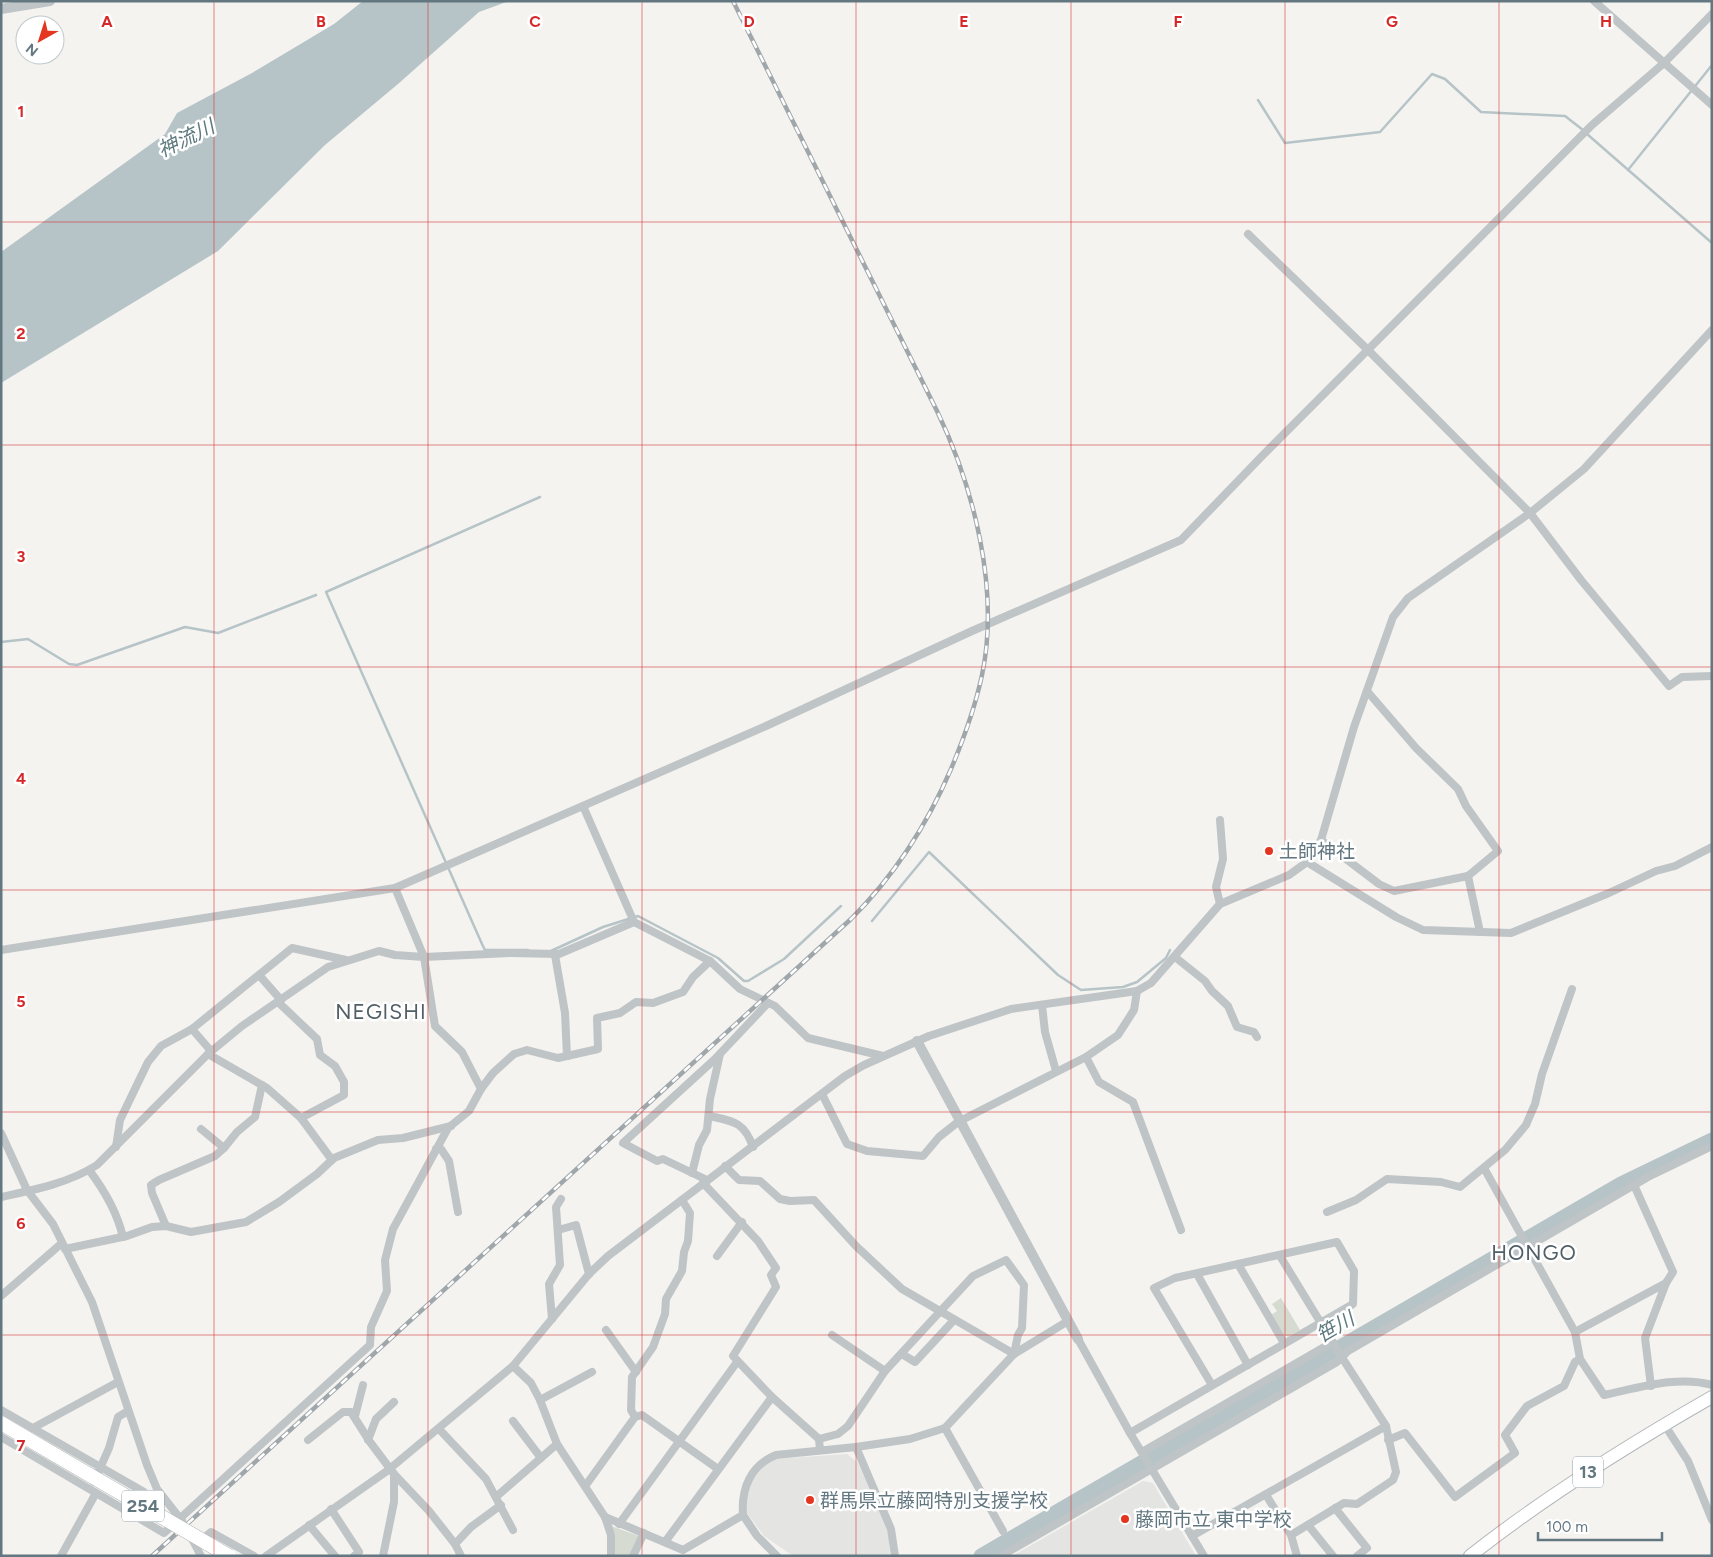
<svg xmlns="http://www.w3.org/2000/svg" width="1713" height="1557" font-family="Figtree,'Noto Sans JP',sans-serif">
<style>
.built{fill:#e4e5e3}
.green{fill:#d6dbd1}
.water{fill:#b6c4c7}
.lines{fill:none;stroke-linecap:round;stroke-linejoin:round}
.stream{stroke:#b6c4c7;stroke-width:2.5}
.river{stroke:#b6c4c7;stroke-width:15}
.primary-casing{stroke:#b2b7ba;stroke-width:14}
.trunk-casing{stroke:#b2b6b8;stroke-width:15}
.minor{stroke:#bfc4c6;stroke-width:8}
.tertiary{stroke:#bfc4c6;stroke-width:10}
.primary{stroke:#fff;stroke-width:12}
.trunk{stroke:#fff;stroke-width:14}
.rail-casing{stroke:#a0a7ab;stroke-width:4.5}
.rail{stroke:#fff;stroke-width:2.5;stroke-dasharray:8;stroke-linecap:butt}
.trunk-bridge-casing{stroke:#b2b6b8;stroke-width:15;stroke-linecap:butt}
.trunk-bridge{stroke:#fff;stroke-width:14}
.grid{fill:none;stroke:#d62828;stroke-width:1;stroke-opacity:0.55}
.poi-dot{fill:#e33520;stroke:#fff;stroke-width:2}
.labels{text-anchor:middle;stroke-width:5;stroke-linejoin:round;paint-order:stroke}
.shield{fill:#fff;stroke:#92a0a7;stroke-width:1}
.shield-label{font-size:18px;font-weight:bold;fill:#637781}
.poi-label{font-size:19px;fill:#637781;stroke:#fff;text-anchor:start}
.water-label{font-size:20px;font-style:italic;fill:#5e7a7f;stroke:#fff}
.quarter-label{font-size:21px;letter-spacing:1px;fill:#515f66;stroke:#fff}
.grid-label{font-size:16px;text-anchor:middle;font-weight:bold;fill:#d62828;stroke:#fff;stroke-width:5;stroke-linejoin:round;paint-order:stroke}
</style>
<rect width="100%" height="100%" fill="#f4f3f0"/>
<g class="built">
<path d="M847,1454L858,1463L888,1529L890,1556H793L764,1536L744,1509L752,1477L763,1466L774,1459Z"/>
<path d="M1143,1481L1153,1483L1196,1556H1012Z"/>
</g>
<g class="green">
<path d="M1281,1298L1300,1330L1288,1337L1282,1333L1271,1315L1277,1311L1272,1304Z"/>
<path d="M611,1526L639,1536L629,1556H613L615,1534Z"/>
</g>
<path class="water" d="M363,1H509L479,12L398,84L325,145L218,251L1,383V252L165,134L177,113L252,73L334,24Z"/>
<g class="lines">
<g class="stream">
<path d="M1258,100L1285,143L1380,132L1432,74L1445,79L1481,112L1565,116L1583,130"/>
<path d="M1587,134L1712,243"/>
<path d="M1628,170L1712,65"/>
<path d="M1,642L28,639L69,664L77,665L185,627L218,633L316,595"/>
<path d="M872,921L929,852L1058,975L1081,990L1123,987L1137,982L1166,958L1170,950"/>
<path d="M528,950H485L482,944L326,592L540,497"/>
<path d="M551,951L603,927L638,916L718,958L744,981H748L784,959L841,906"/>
</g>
<path class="river" d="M981,1556L1621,1184L1712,1140"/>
<defs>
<path id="primary" d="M1470,1556C1546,1496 1628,1445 1712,1397"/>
<path id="trunk" d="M1,1423L57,1456"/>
</defs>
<use href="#primary" class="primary-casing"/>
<use href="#trunk" class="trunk-casing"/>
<g class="minor">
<path d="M1594,1L1712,105"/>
<path d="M1248,234L1368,350L1530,513L1581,580L1669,686L1682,677L1712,676"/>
<path d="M583,806L634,922L710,961L740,989L775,1006L808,1038L883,1056"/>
<path d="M1220,820L1223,859L1216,887L1220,904"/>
<path d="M1321,840L1379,884L1394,891L1468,876L1498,851L1466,806L1458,789L1416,748L1367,691"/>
<path d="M1307,862L1396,917L1423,930L1511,933L1609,893L1656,871L1675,866L1712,847"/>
<path d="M1468,876L1480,932"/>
<path d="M395,888L424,957L435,1026L462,1052L481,1089"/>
<path d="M1,950L395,888L766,726L972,631L1181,540L1264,454L1592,125L1664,63L1712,14"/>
<path d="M555,955L565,1013L567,1056"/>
<path d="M1175,957L1205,981L1212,991L1228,1006L1237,1027L1254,1032L1257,1037"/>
<path d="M259,975L281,1000"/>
<path d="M278,1002L317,1039L320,1055L335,1066L344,1082V1095L301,1118"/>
<path d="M1042,1005L1045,1032L1056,1071"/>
<path d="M192,1029L211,1051"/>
<path d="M208,1054L267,1088L301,1118L332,1160"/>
<path d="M1086,1057L1099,1082L1133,1102L1181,1230"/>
<path d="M822,1094L847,1144L867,1151L923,1156L939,1137L958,1122L1086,1057L1118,1035L1134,1010L1137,991"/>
<path d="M709,1116C732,1121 744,1121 753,1147"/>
<path d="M201,1129L224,1148"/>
<path d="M1,1133L27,1190L53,1224L92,1302L147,1465L157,1489L182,1521"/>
<path d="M116,1147L120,1120L148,1062L161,1046L192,1029L292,948L346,960"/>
<path d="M436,1149H441L449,1161L458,1212"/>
<path d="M725,1166L739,1180L760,1181L780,1199L790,1201L814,1200L856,1246L902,1289L1014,1354L1068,1321"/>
<path d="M1484,1168L1575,1332L1580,1359L1604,1395C1638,1388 1678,1375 1712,1385"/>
<path d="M89,1170C105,1191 117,1212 123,1237"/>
<path d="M692,1173L699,1145L707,1130L710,1099L720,1054"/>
<path d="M707,1180L663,1159L657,1161L623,1143L715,1059L767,1004"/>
<path d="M703,1183L758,1241L776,1268L771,1275L776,1287L733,1356L772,1397L819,1439L820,1450"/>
<path d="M1,1197C34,1190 69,1183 97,1165L208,1054L242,1026L328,967L379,951L395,955L424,957L510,953L559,954L634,922"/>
<path d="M1327,1212L1356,1200L1387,1179L1441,1182L1460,1187L1505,1150L1526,1125L1535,1104L1542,1074L1572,989"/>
<path d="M166,1226L152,1193L151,1185L159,1180L215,1156L224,1148L237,1132L255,1117L262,1085"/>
<path d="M558,1230L576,1225L589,1274"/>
<path d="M65,1249L127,1236L152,1227L166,1226L191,1232L246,1222L279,1202L317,1174L334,1158L378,1140L403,1138L451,1126"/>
<path d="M717,1256L742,1222"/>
<path d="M1280,1256L1341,1356L1386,1426L1396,1472L1393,1480L1357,1504L1344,1503L1291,1535L1297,1556"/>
<path d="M1238,1264L1284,1343"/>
<path d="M1197,1274L1248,1365"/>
<path d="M1,1296L62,1243"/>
<path d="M552,1319L549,1284L560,1265L556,1207L561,1199"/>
<path d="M606,1330L636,1372"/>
<path d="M1575,1332L1666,1283L1673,1272L1634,1185"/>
<path d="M832,1335L885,1371"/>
<path d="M1078,1339L1130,1433L1204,1556"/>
<path d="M902,1354L915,1362L954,1320"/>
<path d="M513,1366L531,1383L540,1400L557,1444L605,1517L611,1535V1556"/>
<path d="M1651,1386L1645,1338L1666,1283"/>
<path d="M540,1400L592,1372"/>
<path d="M1,1410L144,1492"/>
<path d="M355,1416L363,1385"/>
<path d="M635,1417L642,1415L718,1469"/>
<path d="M513,1421L541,1458"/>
<path d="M1664,1424L1688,1461L1712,1520"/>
<path d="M33,1428L118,1382"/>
<path d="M945,1428L1003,1531"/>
<path d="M439,1429L486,1479L513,1530"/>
<path d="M1130,1433L1353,1304L1354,1271L1337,1242L1175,1278L1154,1288L1212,1385"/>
<path d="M1,1437L164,1533L370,1345L371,1327L387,1291L385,1260L393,1229L448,1128L469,1111L481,1089L493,1073L514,1054L527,1050L558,1058L598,1049L597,1018L620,1013L636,1002L653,1003L683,992L693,977L710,961"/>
<path d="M819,1439L838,1434L848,1426L885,1371L973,1276L1006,1260L1024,1285L1022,1328L1018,1335L1014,1354L945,1428L910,1439L856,1447"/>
<path d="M308,1440L343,1412H351L370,1442L394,1474L429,1511L455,1544L461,1556"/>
<path d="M368,1440L376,1419L394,1402"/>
<path d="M1388,1440L1405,1433L1455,1497L1515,1453L1505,1435L1527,1406L1564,1386L1575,1362L1580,1359"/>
<path d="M1142,1452L1333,1342"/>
<path d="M94,1482L109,1448L118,1417L128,1411"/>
<path d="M586,1485L635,1417L631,1410L632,1377L653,1347L665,1314L666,1299L682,1271L684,1252L688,1241L690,1213L682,1200"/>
<path d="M1266,1495L1291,1535"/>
<path d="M497,1496L557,1444"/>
<path d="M1335,1508L1367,1548L1357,1556"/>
<path d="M331,1509L359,1552L354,1556"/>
<path d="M743,1515C741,1488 751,1465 776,1455L856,1447L891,1529L895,1556"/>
<path d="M605,1517L683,1550L743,1515L757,1536L777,1556"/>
<path d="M619,1524L737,1362"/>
<path d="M309,1525L335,1556"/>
<path d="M1308,1525L1333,1556"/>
<path d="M190,1535L201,1556"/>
<path d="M1192,1536L1386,1426"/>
<path d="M201,1540L211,1532L254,1556"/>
<path d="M665,1542L772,1397"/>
<path d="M455,1544L471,1527L501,1505"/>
<path d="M61,1556L96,1493"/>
<path d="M266,1556L387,1471L513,1366L589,1274L608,1256L845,1076L864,1065L929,1036L1011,1009L1137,991L1151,983L1220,904L1289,875L1307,862L1321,840L1354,727L1393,617L1408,598L1530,513L1584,469L1712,330"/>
<path d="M383,1556L394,1502V1474"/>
<path d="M633,1556L644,1533"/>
<path d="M1001,1556L1337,1362L1348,1351L1648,1177L1712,1146"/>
</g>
<g class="tertiary">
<path d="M1,9L50,1"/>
<path d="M917,1041L1078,1339"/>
</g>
<use href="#primary" class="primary"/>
<use href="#trunk" class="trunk"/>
<defs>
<path id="rail" d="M152,1556L851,919C894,876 927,825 951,769C964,738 975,708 982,675C1000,590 974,488 937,411L733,1"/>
</defs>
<use href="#rail" class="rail-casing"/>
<use href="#rail" class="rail"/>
<defs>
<path id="trunk-bridge" d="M57,1456L229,1556"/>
</defs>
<use href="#trunk-bridge" class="trunk-bridge-casing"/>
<use href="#trunk-bridge" class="trunk-bridge"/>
</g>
<path class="grid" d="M214,1V1556M428,1V1556M642,1V1556M856,1V1556M1071,1V1556M1285,1V1556M1499,1V1556M1,222H1712M1,445H1712M1,667H1712M1,890H1712M1,1112H1712M1,1335H1712"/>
<g class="poi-dot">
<circle cx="1269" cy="851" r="5"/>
<circle cx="810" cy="1500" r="5"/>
<circle cx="1125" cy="1519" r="5"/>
</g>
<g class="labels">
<g class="shield">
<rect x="1573" y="1456.5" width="30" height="31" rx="4"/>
<rect x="122" y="1490.5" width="42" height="31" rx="4"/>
</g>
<g class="shield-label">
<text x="1588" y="1478">13</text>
<text x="143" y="1512">254</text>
</g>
<g class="poi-label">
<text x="1279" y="858">土師神社</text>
<text x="820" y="1507">群馬県立藤岡特別支援学校</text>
<text x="1135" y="1526">藤岡市立 東中学校</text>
</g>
<g class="water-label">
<text transform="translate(186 138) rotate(-26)" y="7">神流川</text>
<text transform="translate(1335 1327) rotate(-30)" y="7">笹川</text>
</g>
<g class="quarter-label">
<text x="381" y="1019">NEGISHI</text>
<text x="1534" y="1260">HONGO</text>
</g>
</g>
<g class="grid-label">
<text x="107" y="27">A</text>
<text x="321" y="27">B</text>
<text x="535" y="27">C</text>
<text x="749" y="27">D</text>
<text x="964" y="27">E</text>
<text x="1178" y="27">F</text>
<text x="1392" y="27">G</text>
<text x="1606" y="27">H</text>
<text x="21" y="117">1</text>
<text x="21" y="339">2</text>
<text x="21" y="562">3</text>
<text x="21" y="784">4</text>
<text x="21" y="1007">5</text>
<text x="21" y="1229">6</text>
<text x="21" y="1451">7</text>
</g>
<rect width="1713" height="1557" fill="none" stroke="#637781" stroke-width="5"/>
<g transform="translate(40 40) rotate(219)"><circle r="24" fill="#ffffff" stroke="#c1c9cd"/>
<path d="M0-4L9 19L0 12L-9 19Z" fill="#e33520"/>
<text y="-8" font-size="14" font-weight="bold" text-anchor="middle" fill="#637781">N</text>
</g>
<path d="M1538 1532v8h124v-8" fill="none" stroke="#637781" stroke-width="2.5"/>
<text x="1546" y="1532" font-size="15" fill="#637781" stroke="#ffffff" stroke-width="4" paint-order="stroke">100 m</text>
</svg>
